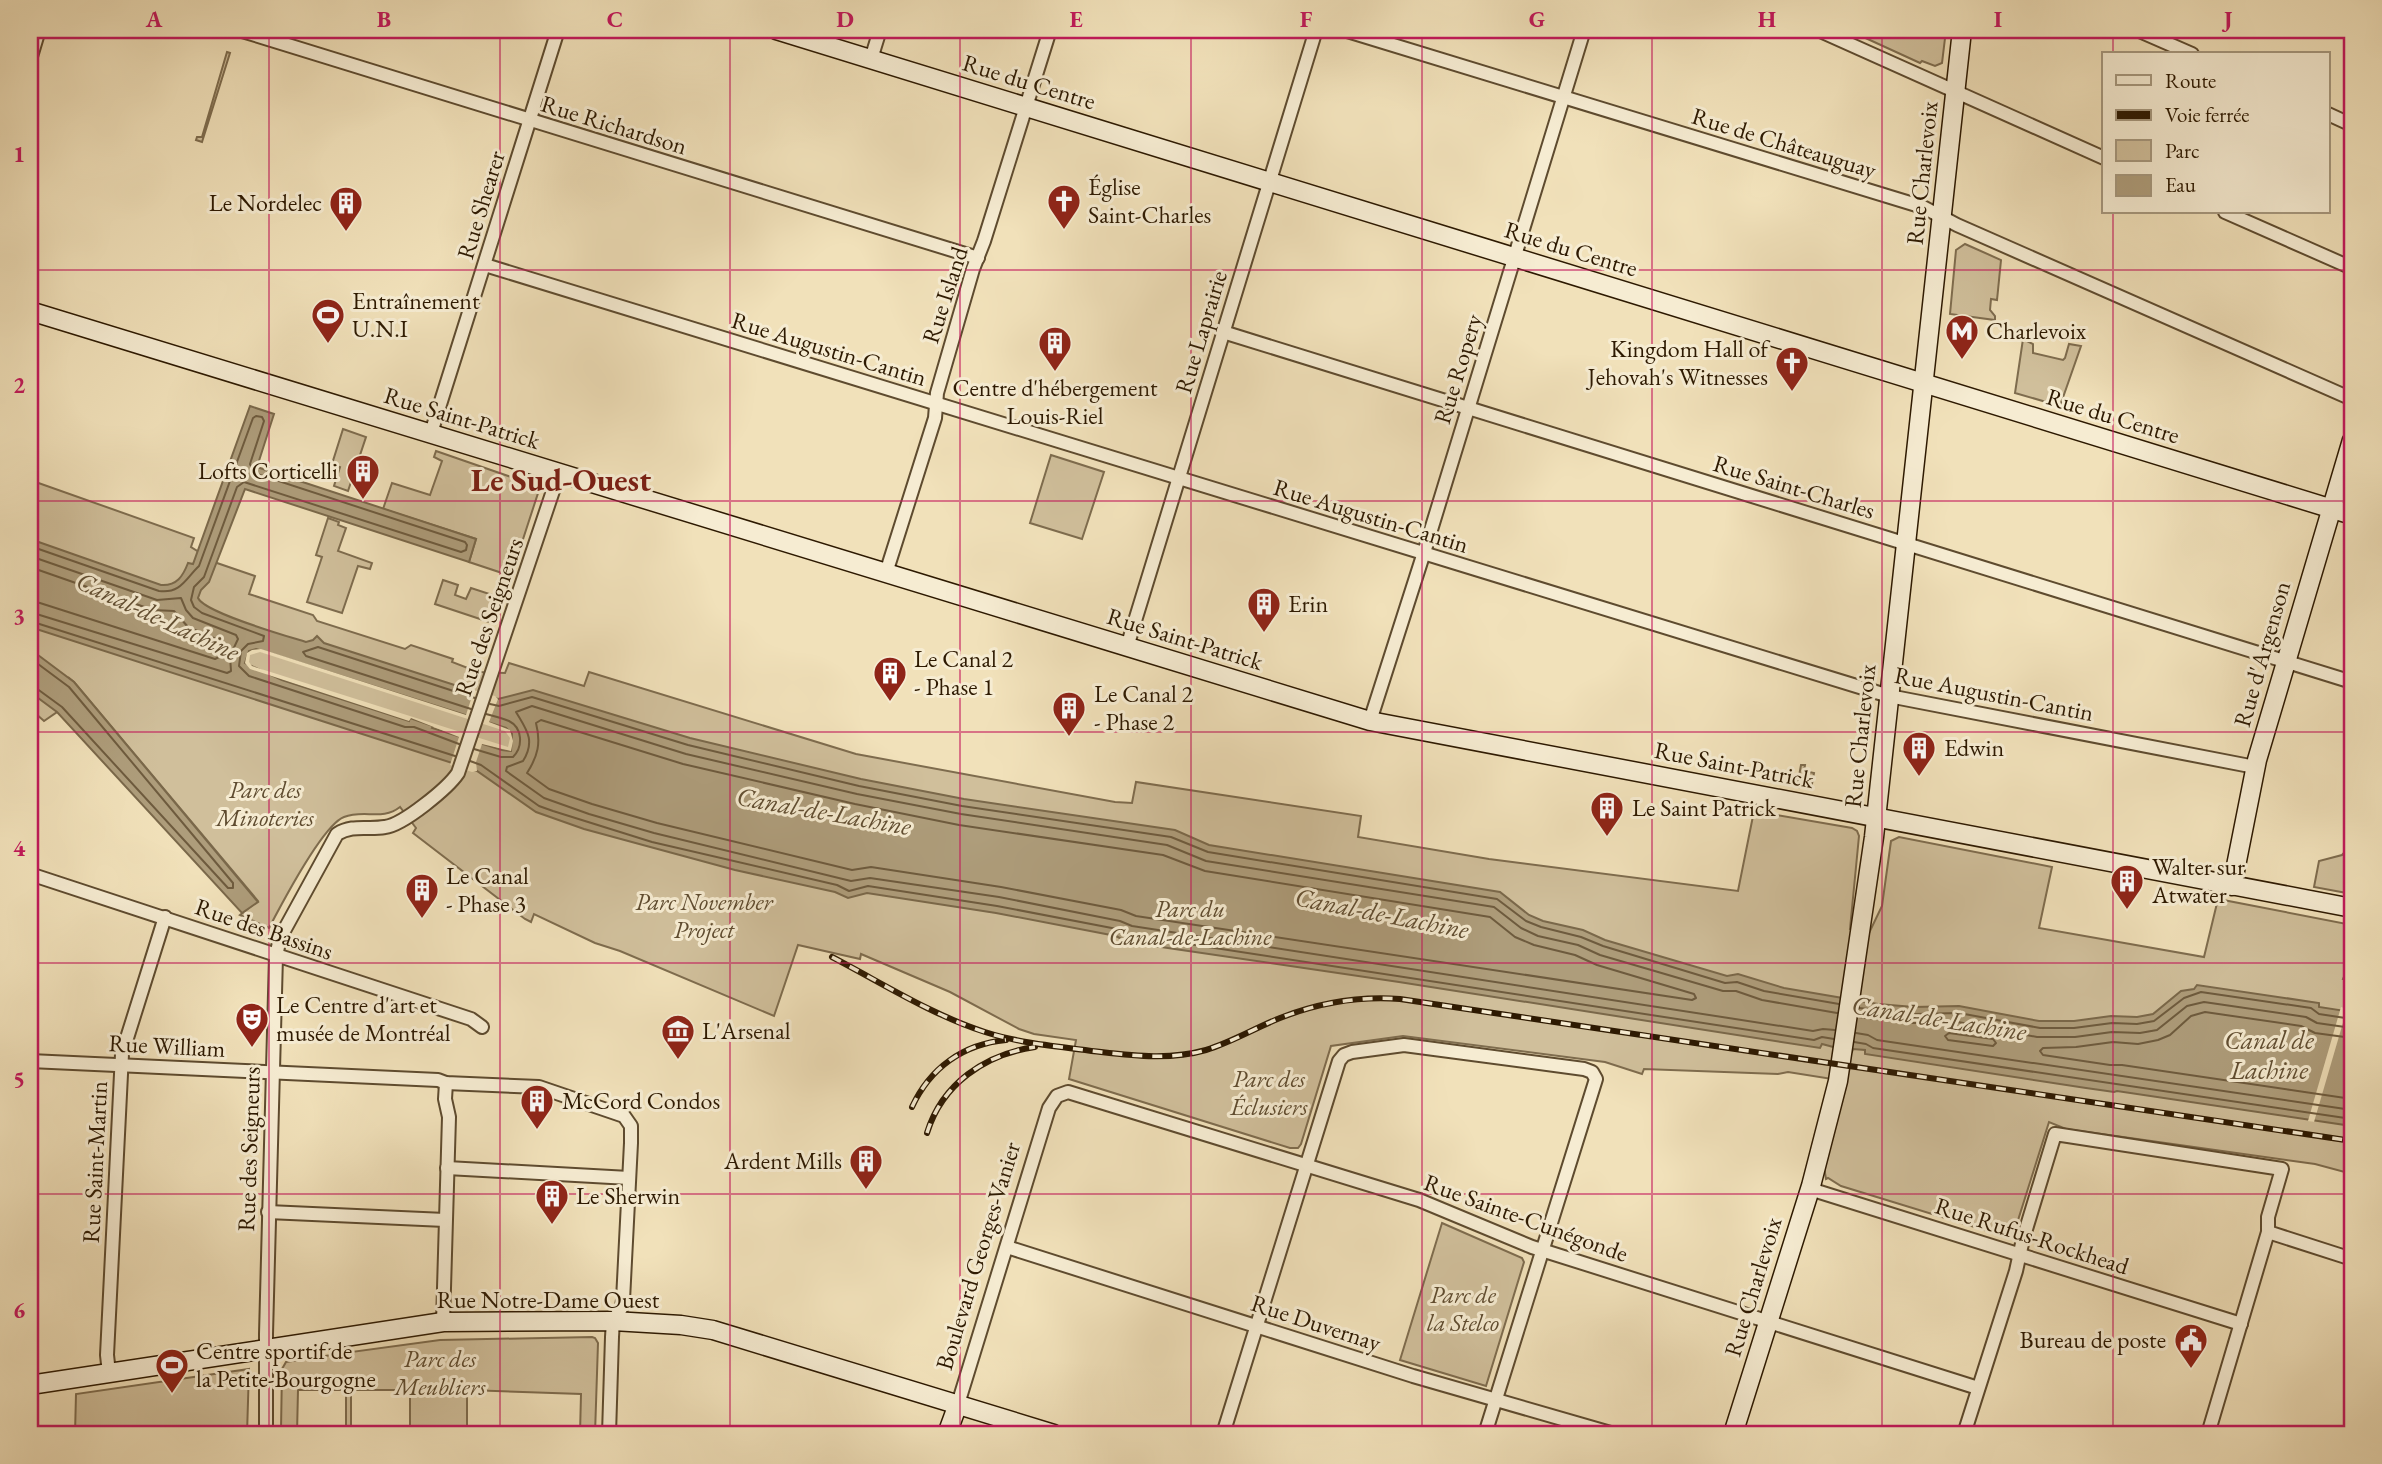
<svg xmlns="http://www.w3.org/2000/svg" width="2382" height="1464" font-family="'EB Garamond',serif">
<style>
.green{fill:#d0bf9b;stroke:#7e6c4e;stroke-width:2}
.water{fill:#ae9d7b;stroke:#7a684a;stroke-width:2;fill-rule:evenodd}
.pier{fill:#f1e1ba;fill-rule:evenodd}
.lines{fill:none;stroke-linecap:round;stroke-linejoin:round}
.shore{stroke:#6e5b3e;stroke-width:2}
.street-casing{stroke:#5e4b2f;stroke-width:16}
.secondary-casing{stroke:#2d1901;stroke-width:21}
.street{stroke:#f6ecd2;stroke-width:12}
.secondary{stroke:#f6ecd2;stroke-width:18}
.rail-casing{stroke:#2d1901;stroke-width:6}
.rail{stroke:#f6ecd2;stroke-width:3.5;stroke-dasharray:10;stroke-linecap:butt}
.grid{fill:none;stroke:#c2185b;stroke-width:2;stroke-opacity:0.55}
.labels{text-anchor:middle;stroke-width:6;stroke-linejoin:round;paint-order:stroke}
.street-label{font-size:24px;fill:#2d1901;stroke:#f6ecd2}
.poi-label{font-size:24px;fill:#2d1901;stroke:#f6ecd2;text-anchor:start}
.park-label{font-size:24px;font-style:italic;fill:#5e4b2f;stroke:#f6ecd2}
.water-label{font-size:26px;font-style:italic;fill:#614e32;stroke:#f6ecd2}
.district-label{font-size:32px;font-weight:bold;fill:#7a1f14;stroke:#f6ecd2}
.neatline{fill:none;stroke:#c2185b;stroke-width:2.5}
.grid-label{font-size:23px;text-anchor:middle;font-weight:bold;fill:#c2185b}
</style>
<rect width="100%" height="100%" fill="#f1e1ba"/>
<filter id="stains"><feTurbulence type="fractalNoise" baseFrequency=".00286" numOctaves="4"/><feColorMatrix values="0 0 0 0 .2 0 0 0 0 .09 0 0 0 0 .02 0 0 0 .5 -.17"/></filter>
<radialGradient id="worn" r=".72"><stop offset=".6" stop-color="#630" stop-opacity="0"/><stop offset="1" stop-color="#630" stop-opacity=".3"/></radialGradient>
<g class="green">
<path d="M1848,30H1946L1942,63L1935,66L1922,61L1920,63Z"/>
<path d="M227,52L230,53L202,142L196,140L197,137H202Z"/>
<path d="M1965,244L2001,260L1997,300L1991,299L1990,310L1995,316V320L1950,314L1956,250Z"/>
<path d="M2023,339L2033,344V353L2063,360L2065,358L2069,344L2081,346L2060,406L2015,393Z"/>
<path d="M343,429L366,437L348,491L334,486L340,467L332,464Z"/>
<path d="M436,451L540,487L511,576L469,562L476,539L383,509L392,483L430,495L442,461L434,457Z"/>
<path d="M1051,455L1104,472L1082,539L1030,523Z"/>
<path d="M30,480L194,538L191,547L217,563L255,576L249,594L313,615L317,621L405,649L411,645L453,659L452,662L478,672L505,673L509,663L584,686L589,672L856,754L1115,802L1132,803L1136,782L1361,816L1358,837L1489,859L1738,891L1754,811L1852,828L1857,831L1859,836L1850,929L1869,933L1882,906L1891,841L1899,837L2052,867L2039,928L2204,957L2218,899L2352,925V958L2343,979L2352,981V1174L2315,1164L2066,1129L2049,1122L2013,1236L2010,1238L1841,1186L1828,1178L1826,1179L1824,1167L1845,1081L1788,1072L1778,1074L1644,1069L1642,1074L1605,1062L1403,1036L1331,1046L1301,1144L1298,1148H1290L1069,1079L1076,1040L1034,1034L1019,1029L950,992L861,954L860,959L798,945L774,1016L620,951L595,943L534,914L531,922L525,919L413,833L416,828L400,807C382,821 364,809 344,817C323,825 281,905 269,928L240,915L258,901L74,682L69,678L57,712L44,721L35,713L30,716Z"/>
<path d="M328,518L339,522L338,525L346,528L338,551L372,563L370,569L358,566L342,613L307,602L322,557L316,555Z"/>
<path d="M443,580L458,585L455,595L466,599L471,588L505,599L495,624L435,604Z"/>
<path d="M1801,765H1805L1804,771L1814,773L1811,789L1797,787Z"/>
<path d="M2352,844V894L2314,887L2319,861L2342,855Z"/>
<path d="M1442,1223L1522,1258L1524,1262L1486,1386L1400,1360Z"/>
<path d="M592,1337L595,1338L598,1343L595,1434H580L581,1394L467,1390V1434H410V1390H351V1434H346V1390H298L297,1434H284L281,1430L282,1369L286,1362L344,1353L345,1356L351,1355V1352L440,1340Z"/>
<path d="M249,1369L247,1434H75L76,1394Z"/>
</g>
<g class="water">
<path d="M250,406L274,414L257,467L476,539L469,562L245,489L209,582L201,590L198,598C205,613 287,636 306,642L313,640L317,636L324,643L498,699L533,690L690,738L861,779L964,799L1175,830L1209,845L1500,892L1529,915L1543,921L1583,930L1605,940L1727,976L1738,974L1784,988L1878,1004L1914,1007L1959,1006L2039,1021H2074L2111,1016L2137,1017L2153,1014L2181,991L2194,989L2197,985L2319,1003V1007L2352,1012V1126L2117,1091L2114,1092L2086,1088L1865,1054V1050L1853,1049L1852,1052L1822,1044L1820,1048L1399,982L1127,942L1116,936L996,913L867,893L848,898L835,892L735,870L584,829L536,812L477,771L30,627V539L161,585C177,586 183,576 188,563L193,564ZM256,649L506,728L512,734L511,751L502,750L432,728L433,726L410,718L409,721L282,680L245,663L249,651Z"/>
<path d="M30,649L74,682L258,902L242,913L57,712L30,692Z"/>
</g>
<g class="pier">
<path d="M261,649L466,715L474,690L495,696L498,699L489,722L510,730L513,741L511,751L482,744L476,762L477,771L472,772L450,765L459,737L411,718L409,721L250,669L245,663L247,653L252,650ZM260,652L505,731L510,738L508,747L252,666L249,662L250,655Z"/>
<path d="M2341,1007L2347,1009L2314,1122L2308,1121Z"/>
</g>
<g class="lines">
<g class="shore">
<path d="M30,546L159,591C181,594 186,578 199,566L253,418L256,416L262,417L264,421L250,464L254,473L465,542L467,545L466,550L461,552L244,482L237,487L204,577L194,587L191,600L194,607L202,613L264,636L263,641L248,644L241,651L239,666L249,676L405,727H414L459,744"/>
<path d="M30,556L157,600L181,598L186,610L193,618L236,635L238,639L230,656L231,671L227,673L30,612"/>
<path d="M30,567L153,610L174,611L188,627L221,641L223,645L219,657L215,659L40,603L30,601"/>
<path d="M30,621L455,756"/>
<path d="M30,658L69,687L233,883V888H228L62,707L36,688L30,687"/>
<path d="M490,704L499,706L532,697L688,745L859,786L962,806L1171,837L1208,852L1497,899L1526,921L1541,927L1581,937L1603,946L1725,983L1737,982L1764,991L1839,1004"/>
<path d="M471,709L306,656L303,652L318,647L475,698"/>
<path d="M541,720L683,764L855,804L959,825L1163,855L1205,871L1490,917L1515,937L1534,945L1575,955L1597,965L1694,994L1696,998L1692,1000L1136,916L1121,910L1001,887L871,867L852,870L657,823L592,804L549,789L527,773C538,756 541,743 536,723Z"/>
<path d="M474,749L501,757H513C523,747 523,728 509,721C502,718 494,716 486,714"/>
<path d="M470,761L481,765L539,806L553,811L652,842L837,885L849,891L868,886L997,906L1117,929L1130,935L1814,1040L1822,1037L1834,1039"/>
<path d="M1859,1008L1914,1014L1959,1013L2040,1028H2074L2112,1023L2137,1024L2154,1021L2184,998L2201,992L2311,1008L2319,1014L2352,1019"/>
<path d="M1858,1017L1913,1023L1958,1022L2037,1037H2075L2112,1032L2140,1033L2157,1030L2187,1006L2204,1002L2306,1017L2317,1023L2352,1028"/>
<path d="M1835,1030L1823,1029L1813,1031L1132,926L1120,921L999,897L870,878L851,881L654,833L589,814L544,798L506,771L507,767L523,761C536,740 526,729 516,712L532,706L686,754L857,794L961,814L1167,845L1206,861L1494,907L1521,928L1538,936L1578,945L1600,955L1723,991H1736L1762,1000L1837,1013"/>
<path d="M1856,1033L1868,1035L1877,1040L2352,1110"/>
<path d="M1949,1033L1993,1039L1996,1043L1993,1046L1948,1040L1945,1036Z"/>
<path d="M2352,1038L2315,1033L2301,1026L2205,1012L2191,1016L2170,1035L2158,1040L2138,1044L2113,1042L2076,1047L2043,1048L2040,1051L2043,1055L2110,1065H2122L2352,1099"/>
<path d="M1854,1042L1866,1044L1873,1048L2352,1119"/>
</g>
<defs>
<g id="street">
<path d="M239,30L978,258"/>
<path d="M1344,30L1923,207L1957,225L2352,399"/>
<path d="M1818,30L2104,158"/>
<path d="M2137,30L2192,54"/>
<path d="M871,59L880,30"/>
<path d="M30,60L39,30"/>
<path d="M2328,114L2352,125"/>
<path d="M2225,212L2352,268"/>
<path d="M485,265L1889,696L2255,767"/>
<path d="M1223,332L2352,682"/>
<path d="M431,433L558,30"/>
<path d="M886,573L935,418L937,393L973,269L984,241L1050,30"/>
<path d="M1127,647L1316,30"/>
<path d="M1370,721L1427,543L1584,30"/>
<path d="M30,874L471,1019L482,1027"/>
<path d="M30,1061L438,1080L446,1083L539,1087L624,1116L631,1126V1143L623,1300L622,1307L613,1321L612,1337L609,1434"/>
<path d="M447,1168L629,1178"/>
<path d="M1810,1189L2241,1324"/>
<path d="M268,1212L445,1220"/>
<path d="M2268,1232L2352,1259"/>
<path d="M1007,1247L1413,1376L1614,1434"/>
<path d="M443,1322L449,1117L445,1099L446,1083"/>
<path d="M109,1373L107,1355L122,1054L165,917"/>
<path d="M958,1404L1049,1108L1057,1096L1068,1092L1419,1200L1532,1247L1978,1388"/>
<path d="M266,1434V1334L276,956L280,938L337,834C353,824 367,830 385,827C403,825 448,788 458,773L559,473"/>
<path d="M1223,1434L1339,1061L1344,1055L1352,1052L1404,1045L1584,1069L1592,1072L1596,1079L1485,1434"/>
<path d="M1964,1434L2016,1271L2023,1239L2055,1134L2282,1169L2268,1217V1232L2208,1434"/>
</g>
<g id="secondary">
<path d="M776,30L2352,515"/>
<path d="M30,311L1370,721L2352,908"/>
<path d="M2232,886L2257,760L2352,440"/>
<path d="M30,1385L443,1322L613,1321L681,1325L713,1330L1054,1434"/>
<path d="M947,1434L958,1404"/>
<path d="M1733,1434L1811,1186L1838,1081L1874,837L1962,30"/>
</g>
</defs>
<use href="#street" class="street-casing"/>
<use href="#secondary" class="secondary-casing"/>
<use href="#street" class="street"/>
<use href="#secondary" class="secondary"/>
<defs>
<g id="rail">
<path d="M2337,30L2352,43"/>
<path d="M832,957C882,983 932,1015 985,1032C1022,1044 1063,1047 1101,1052C1136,1056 1171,1060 1206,1050C1232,1042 1255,1028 1280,1018C1318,1003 1359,996 1400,999L2352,1141"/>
<path d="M912,1107C930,1068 963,1044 1006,1040"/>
<path d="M927,1133C942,1084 985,1054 1035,1047"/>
</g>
</defs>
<use href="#rail" class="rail-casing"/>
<use href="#rail" class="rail"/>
</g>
<path class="grid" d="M269,30V1434M500,30V1434M730,30V1434M960,30V1434M1191,30V1434M1422,30V1434M1652,30V1434M1882,30V1434M2113,30V54M2113,212V1434M30,270H2352M30,501H2352M30,732H2352M30,963H2352M30,1194H2352"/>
<defs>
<symbol id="church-pin" viewBox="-11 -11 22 30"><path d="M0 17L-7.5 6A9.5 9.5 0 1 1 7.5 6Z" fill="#8f2418" stroke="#f6ecd2"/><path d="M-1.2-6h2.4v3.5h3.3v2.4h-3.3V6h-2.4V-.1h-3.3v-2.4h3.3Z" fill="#fff"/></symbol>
<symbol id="building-pin" viewBox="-11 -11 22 30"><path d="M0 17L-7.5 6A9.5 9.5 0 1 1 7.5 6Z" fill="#8f2418" stroke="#f6ecd2"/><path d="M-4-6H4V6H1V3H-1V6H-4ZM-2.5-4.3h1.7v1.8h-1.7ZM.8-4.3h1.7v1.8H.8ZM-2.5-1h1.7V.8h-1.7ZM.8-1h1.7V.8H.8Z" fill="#fff"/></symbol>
<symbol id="stadium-pin" viewBox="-11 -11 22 30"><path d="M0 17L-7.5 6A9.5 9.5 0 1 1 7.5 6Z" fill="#8f2418" stroke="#f6ecd2"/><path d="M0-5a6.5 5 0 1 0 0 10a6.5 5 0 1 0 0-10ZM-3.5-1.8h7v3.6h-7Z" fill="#fff"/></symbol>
<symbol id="metro-pin" viewBox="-11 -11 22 30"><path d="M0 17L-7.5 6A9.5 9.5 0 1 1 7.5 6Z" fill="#8f2418" stroke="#f6ecd2"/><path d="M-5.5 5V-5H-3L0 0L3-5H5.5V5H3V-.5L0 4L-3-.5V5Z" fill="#fff"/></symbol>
<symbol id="theatre-pin" viewBox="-11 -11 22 30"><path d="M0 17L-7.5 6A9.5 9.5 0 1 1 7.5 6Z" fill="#8f2418" stroke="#f6ecd2"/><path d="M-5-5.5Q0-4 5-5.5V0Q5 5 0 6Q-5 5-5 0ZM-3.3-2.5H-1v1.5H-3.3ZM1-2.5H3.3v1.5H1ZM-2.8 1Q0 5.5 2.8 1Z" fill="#fff"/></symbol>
<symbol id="museum-pin" viewBox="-11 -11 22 30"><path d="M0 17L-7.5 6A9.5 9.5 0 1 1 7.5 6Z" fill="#8f2418" stroke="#f6ecd2"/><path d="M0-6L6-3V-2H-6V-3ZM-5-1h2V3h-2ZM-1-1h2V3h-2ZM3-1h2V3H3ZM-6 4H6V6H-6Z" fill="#fff"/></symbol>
<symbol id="civic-pin" viewBox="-11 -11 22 30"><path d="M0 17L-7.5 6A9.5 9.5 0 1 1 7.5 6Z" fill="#8f2418" stroke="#f6ecd2"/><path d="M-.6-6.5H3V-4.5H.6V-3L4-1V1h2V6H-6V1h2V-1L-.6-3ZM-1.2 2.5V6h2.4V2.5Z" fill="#fff"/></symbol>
</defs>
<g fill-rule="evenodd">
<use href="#church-pin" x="1045" y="182" width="38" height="52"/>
<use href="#building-pin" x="327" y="184" width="38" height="52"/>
<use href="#stadium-pin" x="309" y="296" width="38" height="52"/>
<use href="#metro-pin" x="1943" y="312" width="38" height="52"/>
<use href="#building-pin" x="1036" y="324" width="38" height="52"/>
<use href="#church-pin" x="1773" y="344" width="38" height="52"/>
<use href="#building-pin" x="344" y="452" width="38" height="52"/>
<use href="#building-pin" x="1245" y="585" width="38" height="52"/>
<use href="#building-pin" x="871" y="654" width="38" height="52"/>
<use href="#building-pin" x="1050" y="689" width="38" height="52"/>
<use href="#building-pin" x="1900" y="729" width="38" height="52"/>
<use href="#building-pin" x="1588" y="789" width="38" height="52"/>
<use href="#building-pin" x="2108" y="862" width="38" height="52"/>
<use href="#building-pin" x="403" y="871" width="38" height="52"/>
<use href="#theatre-pin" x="233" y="1000" width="38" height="52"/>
<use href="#museum-pin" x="659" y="1012" width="38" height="52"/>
<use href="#building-pin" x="518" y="1082" width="38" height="52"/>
<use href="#building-pin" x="847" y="1142" width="38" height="52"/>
<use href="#building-pin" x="533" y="1177" width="38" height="52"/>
<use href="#civic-pin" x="2172" y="1321" width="38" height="52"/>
<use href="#stadium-pin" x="153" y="1346" width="38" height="52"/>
</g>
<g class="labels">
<g class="street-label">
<text transform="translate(1029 82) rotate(17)" y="8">Rue du Centre</text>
<text transform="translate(614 125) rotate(17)" y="8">Rue Richardson</text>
<text transform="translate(1784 143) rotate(17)" y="8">Rue de Châteauguay</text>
<text transform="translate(1922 173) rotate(-84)" y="8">Rue Charlevoix</text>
<text transform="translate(481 205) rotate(-73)" y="8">Rue Shearer</text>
<text transform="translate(1571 249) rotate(17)" y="8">Rue du Centre</text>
<text transform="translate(945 295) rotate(-72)" y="8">Rue Island</text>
<text transform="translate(1201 332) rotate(-73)" y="8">Rue Laprairie</text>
<text transform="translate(829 349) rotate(17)" y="8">Rue Augustin-Cantin</text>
<text transform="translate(1458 369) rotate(-73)" y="8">Rue Ropery</text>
<text transform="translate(2113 416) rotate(17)" y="8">Rue du Centre</text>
<text transform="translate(462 418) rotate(17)" y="8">Rue Saint-Patrick</text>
<text transform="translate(1794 487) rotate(17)" y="8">Rue Saint-Charles</text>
<text transform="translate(1371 516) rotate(17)" y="8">Rue Augustin-Cantin</text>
<text transform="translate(489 617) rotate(-71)" y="8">Rue des Seigneurs</text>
<text transform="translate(1185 639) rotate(17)" y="8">Rue Saint-Patrick</text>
<text transform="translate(2262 654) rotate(-74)" y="8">Rue d'Argenson</text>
<text transform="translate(1994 694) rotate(11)" y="8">Rue Augustin-Cantin</text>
<text transform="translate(1860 736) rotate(-84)" y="8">Rue Charlevoix</text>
<text transform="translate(1734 765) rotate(11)" y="8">Rue Saint-Patrick</text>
<text transform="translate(264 929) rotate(19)" y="8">Rue des Bassins</text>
<text transform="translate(167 1046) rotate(3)" y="8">Rue William</text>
<text transform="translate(249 1149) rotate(-88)" y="8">Rue des Seigneurs</text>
<text transform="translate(95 1162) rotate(-87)" y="8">Rue Saint-Martin</text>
<text transform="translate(1526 1218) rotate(20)" y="8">Rue Sainte-Cunégonde</text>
<text transform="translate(2032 1236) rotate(18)" y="8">Rue Rufus-Rockhead</text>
<text transform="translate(978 1256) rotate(-73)" y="8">Boulevard Georges-Vanier</text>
<text transform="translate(1753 1287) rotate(-73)" y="8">Rue Charlevoix</text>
<text x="548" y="1308">Rue Notre-Dame Ouest</text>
<text transform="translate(1316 1323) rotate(18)" y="8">Rue Duvernay</text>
</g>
<g class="poi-label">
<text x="1088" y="195">Église<tspan x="1088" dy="28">Saint-Charles</tspan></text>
<text x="322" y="211" text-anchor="end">Le Nordelec</text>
<text x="352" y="309">Entraînement<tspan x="352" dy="28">U.N.I</tspan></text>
<text x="1986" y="339">Charlevoix</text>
<text x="1768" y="357" text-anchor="end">Kingdom Hall of<tspan x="1768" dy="28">Jehovah's Witnesses</tspan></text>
<text x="1055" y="396" text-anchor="middle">Centre d'hébergement<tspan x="1055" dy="28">Louis-Riel</tspan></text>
<text x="338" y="479" text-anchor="end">Lofts Corticelli</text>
<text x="1288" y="612">Erin</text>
<text x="914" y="667">Le Canal 2<tspan x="914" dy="28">- Phase 1</tspan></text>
<text x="1094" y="702">Le Canal 2<tspan x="1094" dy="28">- Phase 2</tspan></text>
<text x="1944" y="756">Edwin</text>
<text x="1632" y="816">Le Saint Patrick</text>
<text x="2152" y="875">Walter sur<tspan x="2152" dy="28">Atwater</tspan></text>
<text x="446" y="884">Le Canal<tspan x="446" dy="28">- Phase 3</tspan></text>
<text x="276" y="1013">Le Centre d'art et<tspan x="276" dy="28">musée de Montréal</tspan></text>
<text x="702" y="1039">L'Arsenal</text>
<text x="562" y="1109">McCord Condos</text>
<text x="842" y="1169" text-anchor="end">Ardent Mills</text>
<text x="576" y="1204">Le Sherwin</text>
<text x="2166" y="1348" text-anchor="end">Bureau de poste</text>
<text x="196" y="1359">Centre sportif de<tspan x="196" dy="28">la Petite-Bourgogne</tspan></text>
</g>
<g class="park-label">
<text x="265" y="798">Parc des<tspan x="265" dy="28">Minoteries</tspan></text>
<text x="704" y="910">Parc November<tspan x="704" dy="28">Project</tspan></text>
<text x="1190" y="917">Parc du<tspan x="1190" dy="28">Canal-de-Lachine</tspan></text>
<text x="1269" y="1087">Parc des<tspan x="1269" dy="28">Éclusiers</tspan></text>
<text x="1463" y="1303">Parc de<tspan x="1463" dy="28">la Stelco</tspan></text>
<text x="440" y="1367">Parc des<tspan x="440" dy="28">Meubliers</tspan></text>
</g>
<g class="water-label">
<text transform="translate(158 616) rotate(25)" y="9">Canal-de-Lachine</text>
<text transform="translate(824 811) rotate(10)" y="9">Canal-de-Lachine</text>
<text transform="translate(1382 913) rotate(11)" y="9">Canal-de-Lachine</text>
<text transform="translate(1939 1018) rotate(9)" y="9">Canal-de-Lachine</text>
<text x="2269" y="1049">Canal de<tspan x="2269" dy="30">Lachine</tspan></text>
</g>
<g class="district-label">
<text x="561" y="491">Le Sud-Ouest</text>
</g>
</g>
<rect width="2382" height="1464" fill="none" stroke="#f1e1ba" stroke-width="77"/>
<rect x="2102" y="52" width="228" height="161" fill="#f6ecd2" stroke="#a6987e" stroke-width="2"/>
<rect x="2116" y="75" width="35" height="10" fill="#f6ecd2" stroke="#a6987e" stroke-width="2"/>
<text x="2165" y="88" font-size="21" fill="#2d1901">Route</text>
<rect x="2116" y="110" width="35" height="10" fill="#2d1901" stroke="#a6987e" stroke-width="2"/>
<text x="2165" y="122" font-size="21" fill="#2d1901">Voie ferrée</text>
<rect x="2116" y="140" width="35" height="21" fill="#d0bf9b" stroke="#a6987e" stroke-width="2"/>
<text x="2165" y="158" font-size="21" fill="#2d1901">Parc</text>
<rect x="2116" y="175" width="35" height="21" fill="#ae9d7b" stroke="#a6987e" stroke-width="2"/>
<text x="2165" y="192" font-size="21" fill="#2d1901">Eau</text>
<rect x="38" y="38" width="2306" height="1388" class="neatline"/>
<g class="grid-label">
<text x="154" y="27">A</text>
<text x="384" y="27">B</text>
<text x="615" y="27">C</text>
<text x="845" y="27">D</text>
<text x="1076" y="27">E</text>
<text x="1306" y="27">F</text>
<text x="1537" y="27">G</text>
<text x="1767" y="27">H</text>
<text x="1998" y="27">I</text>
<text x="2228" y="27">J</text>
<text x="19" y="162">1</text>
<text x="19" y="393">2</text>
<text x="19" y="624">3</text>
<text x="19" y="856">4</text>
<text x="19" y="1087">5</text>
<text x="19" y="1318">6</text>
</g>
<rect width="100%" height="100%" filter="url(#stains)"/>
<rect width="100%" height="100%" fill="url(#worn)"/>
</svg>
